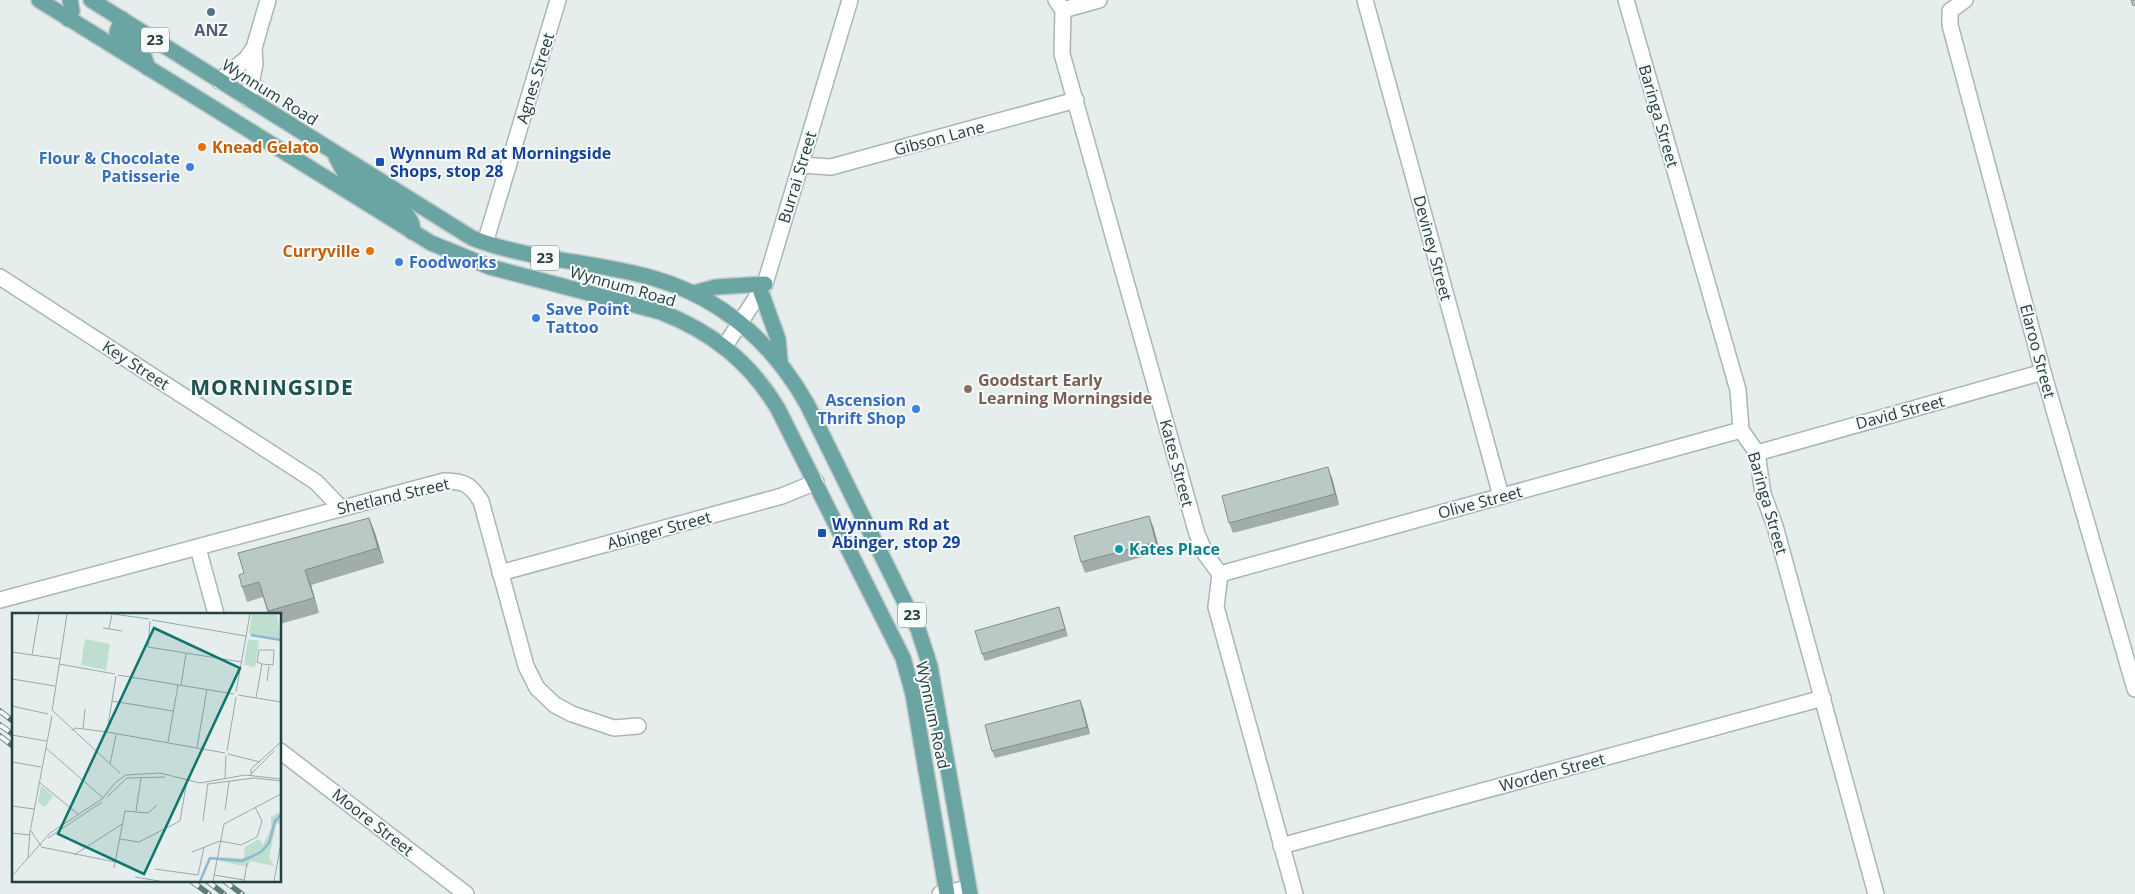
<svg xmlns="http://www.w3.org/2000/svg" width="2135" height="894" font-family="'Open Sans',sans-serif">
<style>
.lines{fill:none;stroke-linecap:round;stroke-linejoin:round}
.minor-casing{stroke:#a7b7b5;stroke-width:18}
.tertiary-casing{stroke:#a7b7b5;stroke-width:18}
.primary-casing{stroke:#c2caca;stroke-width:18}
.minor{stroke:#fff;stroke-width:15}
.tertiary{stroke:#fff;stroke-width:15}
.primary{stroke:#6aa4a3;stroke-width:15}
.rail-casing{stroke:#5f7c7b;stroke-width:5.5}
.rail{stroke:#f6faf9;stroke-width:4;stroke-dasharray:11;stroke-linecap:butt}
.wall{fill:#a0adaa}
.shaded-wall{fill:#828d8b}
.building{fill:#bac9c6;stroke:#828d8b}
.service-dot{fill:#5c6f8a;stroke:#f6faf9;stroke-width:2}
.food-dot{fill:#e8710a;stroke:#f6faf9;stroke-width:2}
.transit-dot{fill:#1a4fb4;stroke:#f6faf9;stroke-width:2}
.shop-dot{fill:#3f7fe0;stroke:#f6faf9;stroke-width:2}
.education-dot{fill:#8d6e63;stroke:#f6faf9;stroke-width:2}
.culture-dot{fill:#0f9aa8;stroke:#f6faf9;stroke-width:2}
.labels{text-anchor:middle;stroke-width:4;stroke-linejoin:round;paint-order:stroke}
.shield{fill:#f6faf9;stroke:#637878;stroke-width:1}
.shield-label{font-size:15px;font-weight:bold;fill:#244140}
.service-label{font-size:16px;font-weight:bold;fill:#4e5e75;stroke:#f6faf9}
.street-label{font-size:16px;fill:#244140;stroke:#f6faf9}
.food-label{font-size:16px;font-weight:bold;fill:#c56008;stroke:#f6faf9;text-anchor:start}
.transit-label{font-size:16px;font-weight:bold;fill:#164399;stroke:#f6faf9;text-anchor:start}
.shop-label{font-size:16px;font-weight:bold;fill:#366cbe;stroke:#f6faf9;text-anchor:end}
.education-label{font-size:16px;font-weight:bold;fill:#785e54;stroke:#f6faf9;text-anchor:start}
.culture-label{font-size:16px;font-weight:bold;fill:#0d838f;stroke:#f6faf9;text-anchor:start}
.district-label{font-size:21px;font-weight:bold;letter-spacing:1px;fill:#1f5353;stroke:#f6faf9}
.inset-river{fill:none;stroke:#8db8d3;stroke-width:2.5}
.inset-road{fill:none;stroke:#98a9a7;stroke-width:1}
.view{fill:#0f766e;fill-opacity:0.15;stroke:#0f766e;stroke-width:2.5}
.inset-edge{fill:none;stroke:#244140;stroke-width:2.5}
</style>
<rect width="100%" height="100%" fill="#e5eeec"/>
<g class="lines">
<defs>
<g id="minor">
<path d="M1056,0L1063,10L1062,54L1197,534L1206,555L1220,574L1216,607L1295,894"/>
<path d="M1365,0L1501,496"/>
<path d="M1965,0L1950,11V25L2043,372L2135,689"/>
<path d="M1063,10L1099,0"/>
<path d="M219,81L246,59L254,48"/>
<path d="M248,99L255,64L254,48L268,0"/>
<path d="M801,165L831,167L1076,100"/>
<path d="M485,243L558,0"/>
<path d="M0,277L316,482L341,508"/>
<path d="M1757,453L2043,372"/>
<path d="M198,548L216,614"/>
<path d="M500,573L782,496L816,482"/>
<path d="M1220,574L1741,430"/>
<path d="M0,600L444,481C464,481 470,484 481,501L526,666L537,688L555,705L572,714L614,728L638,726"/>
<path d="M280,751L466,894"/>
<path d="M1281,846L1823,698"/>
<path d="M940,894L969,888"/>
</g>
<g id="tertiary">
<path d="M1626,0L1738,390L1741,430L1757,453L1763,494L1775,526L1876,894"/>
<path d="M725,346L765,284L850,0"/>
</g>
<g id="primary">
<path d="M39,0L431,243L490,267L661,312C712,332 750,362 778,409L903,658L913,694L947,894"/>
<path d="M91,0L472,238C531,261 596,261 656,279C723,299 773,344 807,404L918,629L930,666L970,894"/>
<path d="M68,19L72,11L70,0"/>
<path d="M122,19L117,32L142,50L148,68"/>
<path d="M336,157C340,163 343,172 348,177C362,192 418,207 412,232"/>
<path d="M761,292L778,339L780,361"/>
<path d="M694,293L716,287L765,284"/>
</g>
</defs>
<use href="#minor" class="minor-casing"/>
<use href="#tertiary" class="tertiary-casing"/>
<use href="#primary" class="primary-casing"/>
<use href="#minor" class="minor"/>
<use href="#tertiary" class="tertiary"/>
<use href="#primary" class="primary"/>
<defs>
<g id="rail">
<path d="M0,711L14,722"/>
<path d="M0,725L14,735"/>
<path d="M0,736L14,747"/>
<path d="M190,880L209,894"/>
<path d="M206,880L224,894"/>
<path d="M223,880L242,894"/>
</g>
</defs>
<use href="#rail" class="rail-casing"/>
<use href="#rail" class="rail"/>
</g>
<g class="wall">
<path d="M1332,478L1339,505L1233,533L1229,523Z"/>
<path d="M369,518L375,533L384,563L311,585L319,613L280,624V614H268L263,597L247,602L242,587L244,573Z"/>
<path d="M1153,526L1160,552L1085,573L1081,562Z"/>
<path d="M1059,607L1068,636L985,661L982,654Z"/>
<path d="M1080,700L1090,734L995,758L992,751Z"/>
</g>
<g class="shaded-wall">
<path d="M1328,467L1332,478L1339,505L1335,494Z"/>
<path d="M1149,516L1153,526L1160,552L1156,542Z"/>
<path d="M369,518L375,533L384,563L378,548Z"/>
<path d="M305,570L311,585L319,613L314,598Z"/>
<path d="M1080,700L1083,707L1090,734L1087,727Z"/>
</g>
<g class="building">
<path d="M2131,0H2135V5L2133,6Z"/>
<path d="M1328,467L1335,494L1229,523L1222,496Z"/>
<path d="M1149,516L1156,542L1081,562L1074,536Z"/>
<path d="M369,518L378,548L305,570L314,598L268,611L259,582L242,587L239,575L244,573L238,553Z"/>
<path d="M1059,607L1065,629L982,654L975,631Z"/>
<path d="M1080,700L1087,727L992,751L985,725Z"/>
</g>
<circle class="service-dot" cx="211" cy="12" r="5"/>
<g class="food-dot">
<circle cx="202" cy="147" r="5"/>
<circle cx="370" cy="251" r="5"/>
</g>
<g class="transit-dot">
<rect x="375" y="157" width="10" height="10" rx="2.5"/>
<rect x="817" y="528" width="10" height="10" rx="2.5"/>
</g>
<g class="shop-dot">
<circle cx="190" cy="167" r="5"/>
<circle cx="399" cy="262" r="5"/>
<circle cx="536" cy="318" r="5"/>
<circle cx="916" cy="409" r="5"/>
</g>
<circle class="education-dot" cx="968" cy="389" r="5"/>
<circle class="culture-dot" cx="1119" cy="549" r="5"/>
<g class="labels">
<g class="shield">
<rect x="141" y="27.5" width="28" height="25" rx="4"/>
<rect x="531" y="245.5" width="28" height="25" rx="4"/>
<rect x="898" y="602.5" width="28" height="25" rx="4"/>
</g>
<g class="shield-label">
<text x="155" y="45">23</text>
<text x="545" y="263">23</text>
<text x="912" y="620">23</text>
</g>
<g class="service-label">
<text x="211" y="36">ANZ</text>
</g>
<g class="street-label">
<text transform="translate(535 78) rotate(-73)" y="6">Agnes Street</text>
<text transform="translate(270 92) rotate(32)" y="6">Wynnum Road</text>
<text transform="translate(1659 116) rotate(74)" y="6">Baringa Street</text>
<text transform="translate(939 138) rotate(-15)" y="6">Gibson Lane</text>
<text transform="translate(797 177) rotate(-73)" y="6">Burrai Street</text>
<text transform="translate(1433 248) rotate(75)" y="6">Deviney Street</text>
<text transform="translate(623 286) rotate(16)" y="6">Wynnum Road</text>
<text transform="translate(2038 351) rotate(75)" y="6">Elaroo Street</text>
<text transform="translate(136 365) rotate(33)" y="6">Key Street</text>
<text transform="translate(1900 412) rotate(-15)" y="6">David Street</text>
<text transform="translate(1177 463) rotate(75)" y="6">Kates Street</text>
<text transform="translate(393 496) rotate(-13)" y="6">Shetland Street</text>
<text transform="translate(1480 502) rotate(-15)" y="6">Olive Street</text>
<text transform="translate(1768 503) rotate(74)" y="6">Baringa Street</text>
<text transform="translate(659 530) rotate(-15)" y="6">Abinger Street</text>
<text transform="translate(933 715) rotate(78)" y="6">Wynnum Road</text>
<text transform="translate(1552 772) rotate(-15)" y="6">Worden Street</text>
<text transform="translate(373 822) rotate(38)" y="6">Moore Street</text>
</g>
<g class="food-label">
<text x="212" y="153">Knead Gelato</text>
<text x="360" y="257" text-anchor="end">Curryville</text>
</g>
<g class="transit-label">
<text x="390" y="159">Wynnum Rd at Morningside<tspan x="390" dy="18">Shops, stop 28</tspan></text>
<text x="832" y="530">Wynnum Rd at<tspan x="832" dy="18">Abinger, stop 29</tspan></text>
</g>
<g class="shop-label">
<text x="180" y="164">Flour &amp; Chocolate<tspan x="180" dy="18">Patisserie</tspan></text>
<text x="409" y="268" text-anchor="start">Foodworks</text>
<text x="546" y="315" text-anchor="start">Save Point<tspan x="546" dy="18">Tattoo</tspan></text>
<text x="906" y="406">Ascension<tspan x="906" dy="18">Thrift Shop</tspan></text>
</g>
<g class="education-label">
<text x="978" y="386">Goodstart Early<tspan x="978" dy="18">Learning Morningside</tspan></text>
</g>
<g class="culture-label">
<text x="1129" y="555">Kates Place</text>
</g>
<g class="district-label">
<text x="272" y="395">MORNINGSIDE</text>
</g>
</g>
<g transform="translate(12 613)">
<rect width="269" height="269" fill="#e5eeec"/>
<path d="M240,1H265L269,26L237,21ZM73,26L98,31L94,57L69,52ZM236,26L247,28L243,54L232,52ZM29,173L41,183L33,194L26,189ZM269,198V212L266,210L264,213L257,244L262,253L238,248L236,254L207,248L208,244L232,245L233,234L247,226L251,232L259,215V204Z" fill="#bedfcf"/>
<path class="inset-river" d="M239,22L269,27M188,268L198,245L230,248L249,239L257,230L263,208L269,202"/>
<path class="inset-road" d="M101,1L137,6M140,7L234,23M138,8L136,34L230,49M91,15L110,18M97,16L100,1M0,39L48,46M20,42L27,1M47,51L103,61M106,62L222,81M0,66L43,73M255,68L257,53M169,72L174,41M224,79L238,1M226,82L269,89M244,85L250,51L245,49L247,37H262L261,52L250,51M100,88L161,98M0,93L36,101M40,98L55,1M41,98L108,160M71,116L73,96M60,117L64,115L95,119L213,140M95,119L104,63M0,122L34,128M156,129L166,72M34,135L91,185M185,135L195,76M215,138L224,84M216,141L248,149M0,149L29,154M98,151L104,122M239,161L262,138M239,163V156L269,129M213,165L214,142M28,170L66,201M196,171L242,165L269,168M95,184L115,165L153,164M0,193L22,196M213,197L217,169M124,198L129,165M191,208L196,170M19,218L29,233M0,220L18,222M36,225L90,189M108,226L127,229L168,208L175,167M208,228L229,232L245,224L250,208L243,194M29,234L103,249M180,239L208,228M62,242L110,211M16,245L18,219L40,103M102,255L113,198L136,200L145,192M143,256L186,262L192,234M202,262L232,267M0,263L38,220L90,186L104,169L114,162L148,160L188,170L233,162L269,166M123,264L147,268M201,268L212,211L269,181M232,268L235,250M262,268L269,230"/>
<path class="view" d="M142,15L228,55L132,261L46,221Z"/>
<rect width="269" height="269" class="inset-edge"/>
</g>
</svg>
